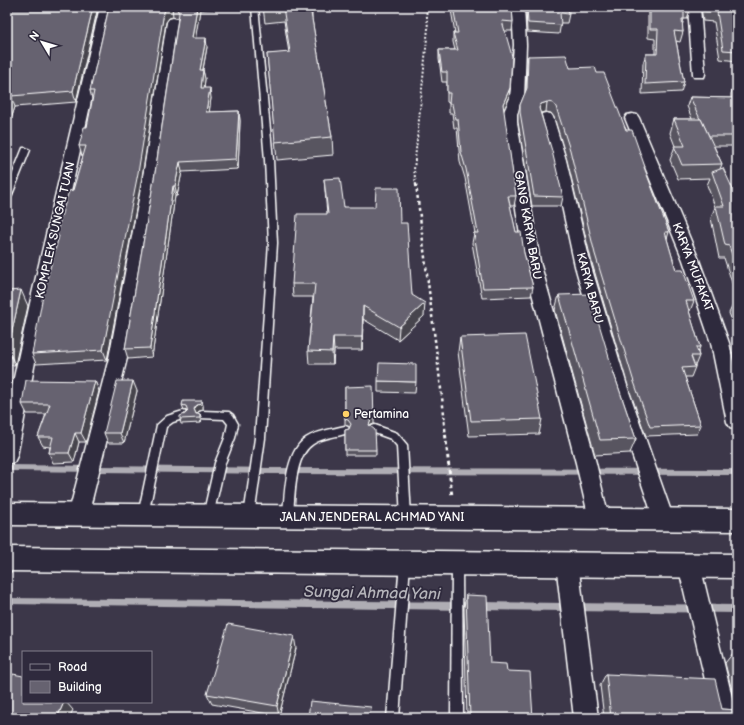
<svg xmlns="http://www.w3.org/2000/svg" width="744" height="725" font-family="'Balsamiq Sans',sans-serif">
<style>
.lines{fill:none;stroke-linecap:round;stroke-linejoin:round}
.stream{fill:#afadb4;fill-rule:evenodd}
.lane-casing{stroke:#fff;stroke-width:3}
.street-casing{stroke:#fff;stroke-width:3}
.highway-casing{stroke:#fff;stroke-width:3}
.path-far2{stroke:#fff;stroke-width:2;stroke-dasharray:2 2;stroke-linecap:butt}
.path-far1{stroke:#fff;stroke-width:2.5;stroke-dasharray:3 3;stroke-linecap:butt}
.path{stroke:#fff;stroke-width:3;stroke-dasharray:3.5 3.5;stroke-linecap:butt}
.lane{fill:#2f2a3d;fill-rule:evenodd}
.street{fill:#2f2a3d;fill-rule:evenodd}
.highway{fill:#2f2a3d;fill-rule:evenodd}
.wall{fill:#585460;stroke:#fff}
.shaded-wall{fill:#47454e;stroke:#fff}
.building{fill:#666270;stroke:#fff}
.poi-dot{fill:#ffd166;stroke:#2f2a3d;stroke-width:1.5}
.labels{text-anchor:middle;stroke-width:3.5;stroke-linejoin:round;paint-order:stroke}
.street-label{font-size:12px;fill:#fff;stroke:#2f2a3d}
.poi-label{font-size:12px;fill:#fff;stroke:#2f2a3d;text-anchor:start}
.near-water-label{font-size:16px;font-style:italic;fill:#b5b4ba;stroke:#2f2a3d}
</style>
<rect width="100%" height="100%" fill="#3c3749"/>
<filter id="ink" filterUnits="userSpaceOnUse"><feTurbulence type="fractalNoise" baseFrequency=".025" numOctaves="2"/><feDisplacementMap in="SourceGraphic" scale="8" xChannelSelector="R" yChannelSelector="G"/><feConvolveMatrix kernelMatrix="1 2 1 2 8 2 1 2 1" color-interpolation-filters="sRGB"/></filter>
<g filter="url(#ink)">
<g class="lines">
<g class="stream">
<path d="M7,465L273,468L737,469V475L273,474L7,471Z"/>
<path d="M7,598L471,602L474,604L475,606L474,608L471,610L7,604Z"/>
<path d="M481,602L737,605V613L481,610L478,608L477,606L478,604Z"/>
</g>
<defs>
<g id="lane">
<path d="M252,7H258L273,160L277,243L265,438L254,516L253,519L249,521L245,519L244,516L255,438L269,243L265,160Z"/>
<path d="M23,148H26L30,150L11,197L7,199V188Z"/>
<path d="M183,411L186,412L188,415L186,418L173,422L166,427L148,515L147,518L143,520L139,518L138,515L157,425L167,416Z"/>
<path d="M202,411L229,412L233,415L238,424L235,438L225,463L213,516L212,519L208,521L204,519L203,516L215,463L225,438L228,424L224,419L199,418L197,415L199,412Z"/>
<path d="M375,425L397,433L407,445L411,517L410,520L406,522L402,520L401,517L397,446L391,439L372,432L370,429L372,426Z"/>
<path d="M345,426L348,427L350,430L348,433C337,437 323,437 313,444C294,456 295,495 293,516L292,519L288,521L284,519L283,516C285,493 285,452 306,438C317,431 333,429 345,426Z"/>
<path d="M405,558L409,560L410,563L399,718H387L400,563L401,560Z"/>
<path d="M457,558L461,560L462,563L463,718H451L452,563L453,560Z"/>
</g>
<g id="street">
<path d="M100,7H112L48,294L17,456L14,462L7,464V410L32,294Z"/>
<path d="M512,7H524L526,45L524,98L517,114V122L540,262L596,463L609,519L606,525L599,528L592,525L589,519L576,463L524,262L503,122V114L510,98L514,45Z"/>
<path d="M688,7H700L705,74L704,77H694L693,74Z"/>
<path d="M173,18L177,19L179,22L156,183L127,358L88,516L85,522L78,525L71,522L68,516L109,358L142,183L167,22L169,19Z"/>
<path d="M546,113L551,114L553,117L566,160L591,266L628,389L674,520L671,526L664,529L657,526L654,520L610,389L575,266L552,160L539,117L541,114Z"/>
<path d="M632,114L637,115L639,118L699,260L729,343L737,379V430L730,427L727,422L711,343L683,260L625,118L627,115Z"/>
<path d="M567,553L575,556L578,563L598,718H574L556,563L559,556Z"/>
<path d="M689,555L697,558L700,565L737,718H714L678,565L681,558Z"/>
</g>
<g id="highway">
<path d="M7,503L737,509V531L7,525Z"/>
<path d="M7,547L737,554V578L7,571Z"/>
</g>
</defs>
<use href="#lane" class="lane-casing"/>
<use href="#street" class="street-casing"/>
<use href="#highway" class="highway-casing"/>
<path class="path-far2" d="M416,185L414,170L428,28L426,7"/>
<path class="path-far1" d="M416,184L445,422"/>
<path class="path" d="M444,421L452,497"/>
<use href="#lane" class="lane"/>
<use href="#street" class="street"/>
<use href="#highway" class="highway"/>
</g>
<g class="wall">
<path d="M11,7H98L76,102L15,107L9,125H7V23Z"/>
<path d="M109,7H230V8L200,10L195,38L207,47L203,70L205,79L204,88L211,98L209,112L239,111L240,121L238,169L182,172L177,196H175L152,357L128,359L125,349L155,173L178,18L173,17L169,18L166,22L141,183L107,360L36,364L32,354L58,240L56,236L73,190L83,156H82L79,146L87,127L92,99L90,91Z"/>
<path d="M263,7H312V19L332,137L333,155L277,160L267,54L289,53L284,21L265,23Z"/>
<path d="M447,7H512L513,22L512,31H505L510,88L509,98L503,109L516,196L514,206H510L516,232L524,253L533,287L531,296L482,298L472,243L474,233H475L465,178L460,162L457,128H454L452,113H449V103L447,102V82H442L439,59V50H455L453,42V33H455L451,10H448Z"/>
<path d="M526,7H568L569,14L567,23H561L559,34L527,32Z"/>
<path d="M648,7H690V10L687,19H684L682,26L683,32L680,42L676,41L684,82L681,92L642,94L643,63L646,54H655V39L648,38Z"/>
<path d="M701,7H737V61L720,59L714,22L703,21Z"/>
<path d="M528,56L570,68L597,73L645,167L644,169L669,232L667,239L676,270L694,301L690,311H689L700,347L698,352L699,356L695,366V367L691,377H685L701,425L697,434L646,436L629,389L592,263L567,160L554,117L551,113L546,112L541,113L563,197L561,206H532L518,122V114L520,105L526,91L527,65Z"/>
<path d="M734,84H737V146H714L722,164L720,169L737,198V298L724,258H719L711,218L715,207L707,185L710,178L678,179L670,160L675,146L670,133L674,119H692L687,106L690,97L731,98V94Z"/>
<path d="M324,179L344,207L400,223L412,295L424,316L398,340L363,319L362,350H334L333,364H309L308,351L313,297H293L292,284L327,214Z"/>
<path d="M7,291L28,306L15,365H10V388L7,406Z"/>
<path d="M559,295L614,374L636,439L630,453L595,455L555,310Z"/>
<path d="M735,301H737V334L729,313Z"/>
<path d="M460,337L542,419L539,434L469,436L458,352Z"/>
<path d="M737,347V357L735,351Z"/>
<path d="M95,381L99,391L86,442H79L74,462L53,463L49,453L50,447L43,446L38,437L46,414H27L22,404Z"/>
<path d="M378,381L416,382L415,393L378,392Z"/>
<path d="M345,387L374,424L371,425L370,426L376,450V455H345V430L349,429L350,427L348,426L345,425Z"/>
<path d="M137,391L124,443H108L104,433Z"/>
<path d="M202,401L203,406V410L199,411L196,413L200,414L202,420L201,423L181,424L180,419L187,411L184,410L182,405Z"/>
<path d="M466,595L490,663L507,671L533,718H467L464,607Z"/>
<path d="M296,648L279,716L212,704L207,694Z"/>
<path d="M734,652H737V718H604L600,685L606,674L722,709L737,710L725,663Z"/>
</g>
<g class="shaded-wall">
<path d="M93,7H98L76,102L73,91Z"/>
<path d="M172,7L173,17L169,18L166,22L141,183L107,360L103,350L164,12L167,8Z"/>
<path d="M197,7H199L200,10L194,48L192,38Z"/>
<path d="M206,38L207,47L201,79L200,70Z"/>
<path d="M203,70L205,79L203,98L201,88Z"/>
<path d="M210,88L211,98L208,122L206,112Z"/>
<path d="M510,88L509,98L502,114L503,104Z"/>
<path d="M11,96L15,107L9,125L7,118V108Z"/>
<path d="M547,102L546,112L540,113L539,108L541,104Z"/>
<path d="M239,111L240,121L238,169L236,159Z"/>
<path d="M180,162L182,172L177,196L175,186Z"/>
<path d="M173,186L175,196L152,357L150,348Z"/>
<path d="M21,290L28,306L15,365L8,349Z"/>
<path d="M425,303L424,316L398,340L399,327Z"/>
<path d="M363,306V319L362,350V337Z"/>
<path d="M333,337L334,350L333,364L332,352Z"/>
<path d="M7,360L10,365V388L7,406Z"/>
<path d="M95,381L99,391L86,442L81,433Z"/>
<path d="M133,381L137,391L124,443L120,433Z"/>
<path d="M202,401L203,406V410L199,411L196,414L194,409Z"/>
<path d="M200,414L202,420L201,423L200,418Z"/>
<path d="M374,419V424L371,425L369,430V425L371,420Z"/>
<path d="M75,433L79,442L74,462L69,453Z"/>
<path d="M294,636L296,648L279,716L277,706Z"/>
<path d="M64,702H66L73,710L69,718H57Z"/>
</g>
<g class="building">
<path d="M11,7H93L73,91L11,96L7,108V23Z"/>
<path d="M109,7H197L192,38H206L200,70H203L201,88H210L206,112L239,111L236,159L180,162L175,186H173L150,348L125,349L155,173L179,13L177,9L172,7L167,8L164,12L138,173L103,350L32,354L44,290L59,236H56L63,210L69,191L73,190L86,146H79L84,127H87L94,91H90Z"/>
<path d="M283,7H310L332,137L275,142L267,54L290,52Z"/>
<path d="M453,7H512L513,22L502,21L512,56L510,88L503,104L516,196H508L516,232H521L524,253L533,287L483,288L474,233H478L466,169L461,152L458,119H455L452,104H449L450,93H447V72H442L439,50H458L453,33H458Z"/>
<path d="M527,7H568L569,14L560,13L561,25L528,23Z"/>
<path d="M650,7H690V10L684,9V19H682L683,32L674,31L684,82L645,84L646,54H657L658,29H650Z"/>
<path d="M705,7H737V51L723,50L717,12L705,11Z"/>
<path d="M566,55L570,68L595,67L597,73H604L626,130H632L645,167H644L669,232H665L676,270H683L694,301H686L700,347H696L699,356H691L695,367L682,368L701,425L650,427L633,379L595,254L570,150L556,107L553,103L547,102L541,104L539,108L552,151L563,197L534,196L520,112V105L527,88L528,56Z"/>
<path d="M734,84H737V136H709L701,119H700L690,97L736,98Z"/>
<path d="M674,119H701L722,164L682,165L674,146H685Z"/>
<path d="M723,168L737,198V269L729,246L725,245L716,206H724L712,172Z"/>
<path d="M340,178L344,207H375L376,188H399L400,223H407L412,295L425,303L399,327L363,306L362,337H333L332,352L308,351L315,284H292L297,214H328L324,179Z"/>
<path d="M21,290L8,349H7V291Z"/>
<path d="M590,294L614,374L636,439L600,440L559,295Z"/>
<path d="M525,335L542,419L471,421L460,337Z"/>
<path d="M379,363L416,364V382L378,381Z"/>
<path d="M26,380L95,381L81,433H75L69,453H49L53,437H38L50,404H22Z"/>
<path d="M117,381H133L120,433H104Z"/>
<path d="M373,386L374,419L371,420L369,425L375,430L376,450H345V430L349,429L351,424L348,420L345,419V387Z"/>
<path d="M183,401H202V404L197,405L194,409L196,414H200V418L180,419V416L185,414L188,411L186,406L182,405Z"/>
<path d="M466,595L487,596L490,663L506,664L507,671L530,672L533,718H470Z"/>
<path d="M228,624L294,636L277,706L207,694Z"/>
<path d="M734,652H737V663Z"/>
<path d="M13,674L23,676V702H64L57,718H7V686Z"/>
<path d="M606,674L715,679L722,709L737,710V718H611Z"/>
<path d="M310,701L371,707L370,718H308Z"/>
</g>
</g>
<circle class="poi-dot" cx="346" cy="414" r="4"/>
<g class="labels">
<g class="street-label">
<text transform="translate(528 225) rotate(80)" y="4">GANG KARYA BARU</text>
<text transform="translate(55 230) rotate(-77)" y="4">KOMPLEK SUNGAI TUAN</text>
<text transform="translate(693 267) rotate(69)" y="4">KARYA MUFAKAT</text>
<text transform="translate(590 288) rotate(75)" y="4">KARYA BARU</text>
<text x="372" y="521">JALAN JENDERAL ACHMAD YANI</text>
</g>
<g class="poi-label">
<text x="354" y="418">Pertamina</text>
</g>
<g class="near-water-label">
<text transform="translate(372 592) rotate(1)" y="6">Sungai Ahmad Yani</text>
</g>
</g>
<rect width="744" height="725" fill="none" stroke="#2f2a3d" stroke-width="24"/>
<rect x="12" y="12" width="720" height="701" fill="none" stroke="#fff" stroke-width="1.5" filter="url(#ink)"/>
<rect x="22" y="651" width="130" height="52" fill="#2f2a3d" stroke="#827f8b"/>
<rect x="30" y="664" width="20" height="6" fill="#2f2a3d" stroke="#827f8b"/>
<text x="58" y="671" font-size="12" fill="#ffffff">Road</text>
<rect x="30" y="681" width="20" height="12" fill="#666270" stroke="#827f8b"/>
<text x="58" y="691" font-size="12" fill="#ffffff">Building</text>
<g transform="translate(42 42) rotate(308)" stroke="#2f2a3d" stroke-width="3" paint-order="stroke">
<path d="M0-3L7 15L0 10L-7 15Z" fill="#ffffff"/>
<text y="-6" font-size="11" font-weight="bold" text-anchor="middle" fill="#ffffff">N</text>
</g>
</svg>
